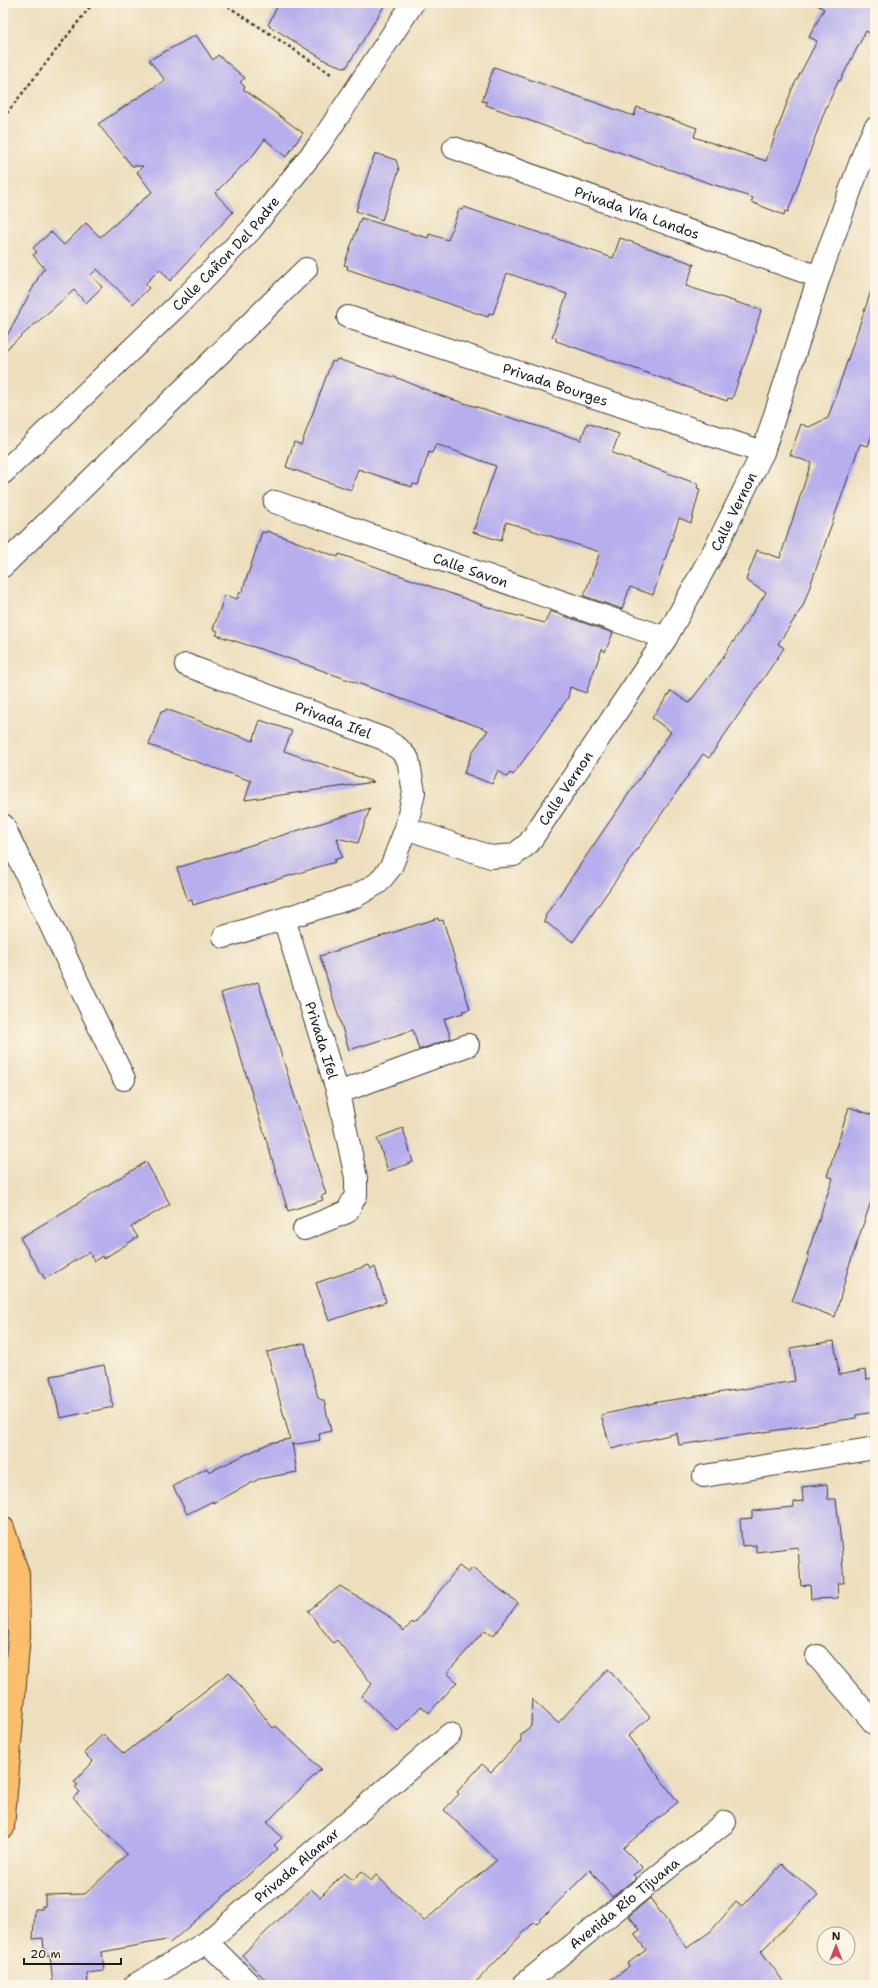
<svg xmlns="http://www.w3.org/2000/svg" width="878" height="1988" font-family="'Shantell Sans',sans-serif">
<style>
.building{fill:#b6aeed}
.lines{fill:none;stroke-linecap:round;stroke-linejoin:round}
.minor-casing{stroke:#3b3934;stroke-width:24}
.major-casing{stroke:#3b3934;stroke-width:24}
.path{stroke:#3b3934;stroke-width:2.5;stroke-dasharray:3 3;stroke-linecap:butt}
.minor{stroke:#fff;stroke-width:22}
.major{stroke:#fabe6d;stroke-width:22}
.labels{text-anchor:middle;stroke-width:3;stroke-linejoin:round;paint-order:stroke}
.street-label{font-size:14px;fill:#1c1c1c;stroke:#fcf5e5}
</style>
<rect width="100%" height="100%" fill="#fcf5e5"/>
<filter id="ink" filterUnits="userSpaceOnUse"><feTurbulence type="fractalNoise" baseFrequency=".025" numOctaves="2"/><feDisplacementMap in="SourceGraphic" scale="8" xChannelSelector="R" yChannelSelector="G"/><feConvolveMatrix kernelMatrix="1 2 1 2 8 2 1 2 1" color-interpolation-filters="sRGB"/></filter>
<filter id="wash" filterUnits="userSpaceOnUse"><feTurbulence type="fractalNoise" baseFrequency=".012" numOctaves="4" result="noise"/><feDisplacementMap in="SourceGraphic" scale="16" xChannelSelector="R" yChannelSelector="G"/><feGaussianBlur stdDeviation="0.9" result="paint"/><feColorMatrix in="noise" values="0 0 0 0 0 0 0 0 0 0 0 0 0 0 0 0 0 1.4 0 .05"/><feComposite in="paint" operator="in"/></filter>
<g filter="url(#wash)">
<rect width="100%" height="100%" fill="#eddfbd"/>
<g id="blocks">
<g class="building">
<path d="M279,3H386L346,68L326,61L268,25Z"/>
<path d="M814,3H875V36L866,31L840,81L839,80L825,110L788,212L785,211L784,215L751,202L753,198L572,136L486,105L487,102L482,101L494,67L634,116L637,107L697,128L694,137L766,161L792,89L817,41L809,37L824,9Z"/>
<path d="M196,35L213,60L218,55L245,78L240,82L245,87L243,89L303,133L286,157L265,139L254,154L215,193L233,212L170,281L160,269L145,284L149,288L133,304L97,269L91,275L102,287L86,303L74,290L3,352V343L42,271L45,269L33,255L37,252L33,248L51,232L64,245L86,223L100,237L152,192L137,172L143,166H132L98,124L165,80L149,60Z"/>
<path d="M375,153L396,160L399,170L382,220L356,211Z"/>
<path d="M464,207L613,258L620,238L694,264L686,286L761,310L752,343L732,399L728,398L727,401L556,341V338L552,337L567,294L507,273L493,314L489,313L488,317L347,269L348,266L344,265L361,218L428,238L429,234L448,240L459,209L462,210Z"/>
<path d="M871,291H875V427L868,446L860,444L803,606L778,644L784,648L709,758L703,754L573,942L544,921L546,917L545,916L671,732L652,718L671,691L689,703L715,669L766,593L746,580L757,550L780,558L811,463L790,455L801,424L809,427L828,418Z"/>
<path d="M337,359L400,379L439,395L581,440L587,423L619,434L612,453L698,484L697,488L700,489L691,523L679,518L653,595L630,587L622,609L584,596L600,552L506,522L501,541L473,532L496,466L436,444L432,453L429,452L418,485L413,484L412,487L358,469L351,490L286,467L294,442L301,445L332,361L335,362Z"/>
<path d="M267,531L338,557L339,554L371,565L502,612L545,623L550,611L613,633L605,652L602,649L586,693L570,687L568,698L513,775L510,773L507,777L498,770L492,784L464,773L473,751L488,730L279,655L216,635L218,631L213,629L225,595L237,599L240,592H242L262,532L266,533Z"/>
<path d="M166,709L253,741L260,720L292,731L284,751L374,782L245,800L251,781L149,745L161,711L164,712Z"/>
<path d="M370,808L358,843L337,838L342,857L334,860L335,862L193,905L192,900L188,901L177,868Z"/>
<path d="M438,918L439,921L443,920L470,1009L463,1011V1013L444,1019L451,1038L419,1050L413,1030L349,1050L320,956Z"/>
<path d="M258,982L326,1194L321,1196L323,1200L288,1211L221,993Z"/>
<path d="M849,1107L875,1116V1190L848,1269L835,1317L792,1301L809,1256L807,1255L833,1178L827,1176Z"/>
<path d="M403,1128L413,1162L388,1171L377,1138Z"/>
<path d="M146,1162L170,1204L131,1227L138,1237L103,1259L102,1256L94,1261L89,1252L45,1279L20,1238Z"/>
<path d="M369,1265L371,1269L375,1267L386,1302L329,1321L316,1283Z"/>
<path d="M834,1341L839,1375L865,1370L866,1379L875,1378V1412L856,1415V1418L679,1445L677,1433L611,1449L601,1415L658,1402L795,1381L790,1348Z"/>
<path d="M305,1343L318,1398L324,1401L331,1431L319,1434L320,1440L292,1445V1443L297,1472L259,1479L214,1503L213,1501L187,1514L173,1486L207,1468L209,1472L270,1443L290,1439L267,1352Z"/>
<path d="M104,1365L113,1407L60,1418L51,1376Z"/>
<path d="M827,1484L828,1499H836L841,1543L844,1583H837L838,1598L811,1599L810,1585L801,1586L798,1547L756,1552V1545L742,1546L740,1519L752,1518V1511L794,1507V1502L803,1501L802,1487Z"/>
<path d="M459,1566L468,1573L472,1568L518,1603L493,1636L485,1630L447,1673L457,1682L429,1713L421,1706L398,1731L361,1696L372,1684L337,1640L333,1643L308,1611L340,1586L387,1615L404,1631L412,1622L414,1624Z"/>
<path d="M608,1669L650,1717L628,1736L678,1802L623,1848L643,1868L633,1875L636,1878L612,1897L590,1870L536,1924L534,1922L473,1985H270L242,1955L311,1889L320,1897L344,1873L353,1880L362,1871L371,1881L376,1875L424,1921L497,1860L444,1810L459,1794L457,1792L482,1764L491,1772L521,1741V1734L531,1726L532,1699L558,1723Z"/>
<path d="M229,1672L273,1728L276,1726L321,1769L267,1822L282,1838L274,1845L278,1849L170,1943L166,1940L102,1952L104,1971L87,1973L88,1985H53L50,1956H46V1949L44,1950L43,1938L33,1939L35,1909H42V1906H45V1895L85,1894L127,1854L73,1798L80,1792L75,1787L78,1785L74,1782L93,1762L84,1753L103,1734L124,1754Z"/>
<path d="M782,1864L818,1895L761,1951L786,1985H604L629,1967L627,1964L646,1950L634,1934L640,1930L629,1916L650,1898L687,1948L711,1931L736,1902L742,1907Z"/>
</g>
</g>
</g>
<g filter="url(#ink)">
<use href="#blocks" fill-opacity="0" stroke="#3b3934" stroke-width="1"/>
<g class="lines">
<defs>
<g id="minor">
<path id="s1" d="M454,148L819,277"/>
<path id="s2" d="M348,317L763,452"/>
<path id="s3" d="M3,473L182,301L251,230L319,145L413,3"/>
<path id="s4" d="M275,502L666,638"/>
<path d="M3,566L306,269"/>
<path id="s5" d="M186,665L384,739L399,749L408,759L414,792L406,828L391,867L378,883L354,897L224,937"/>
<path d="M3,825L124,1079"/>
<path id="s6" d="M406,828L491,857L514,855L529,843L666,638L717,545L763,452L819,277L866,147L875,128"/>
<path id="s7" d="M284,919L338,1093L356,1178V1195L347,1212L304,1229"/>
<path d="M338,1093L468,1045"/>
<path d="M704,1476L875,1448"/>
<path d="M817,1656L875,1724"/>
<path d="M207,1942L250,1985"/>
<path id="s8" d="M135,1985L207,1942L450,1734"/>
<path id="s9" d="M523,1985L725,1822"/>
</g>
<path id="major" d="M3,1528L18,1574L19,1635L3,1828"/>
</defs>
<use href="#minor" class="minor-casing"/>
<use href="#major" class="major-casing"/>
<g class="path">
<path d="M223,3L331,74"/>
<path d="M3,118L93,3"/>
</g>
<use href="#minor" class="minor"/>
<use href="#major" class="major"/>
</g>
</g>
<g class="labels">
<g class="street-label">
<text dy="5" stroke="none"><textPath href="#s1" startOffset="194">Privada Vía Landos</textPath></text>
<text dy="5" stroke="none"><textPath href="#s3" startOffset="313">Calle Cañon Del Padre</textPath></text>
<text dy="5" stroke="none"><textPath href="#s2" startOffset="218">Privada Bourges</textPath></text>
<text dy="5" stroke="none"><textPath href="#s6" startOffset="522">Calle Vernon</textPath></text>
<text dy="5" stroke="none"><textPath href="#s4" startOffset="207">Calle Savon</textPath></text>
<text dy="5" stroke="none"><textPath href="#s5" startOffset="157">Privada Ifel</textPath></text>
<text dy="5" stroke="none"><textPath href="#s6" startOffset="198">Calle Vernon</textPath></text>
<text dy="5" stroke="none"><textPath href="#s7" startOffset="127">Privada Ifel</textPath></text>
<text dy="5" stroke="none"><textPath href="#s8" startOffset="202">Privada Alamar</textPath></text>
<text dy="5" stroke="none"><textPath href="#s9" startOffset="130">Avenida Río Tijuana</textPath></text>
</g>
</g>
<rect width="878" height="1988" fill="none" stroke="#fcf5e5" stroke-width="16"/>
<g transform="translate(836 1946)"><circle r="19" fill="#fcf5e5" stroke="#a29e95"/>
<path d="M0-3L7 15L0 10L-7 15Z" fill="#d1495b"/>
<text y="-6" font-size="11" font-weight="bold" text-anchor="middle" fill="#1c1c1c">N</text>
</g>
<path d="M24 1958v6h97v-6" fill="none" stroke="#1c1c1c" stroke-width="2"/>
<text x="30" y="1958" font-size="12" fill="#1c1c1c" stroke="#fcf5e5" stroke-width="3" paint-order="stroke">20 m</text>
</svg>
